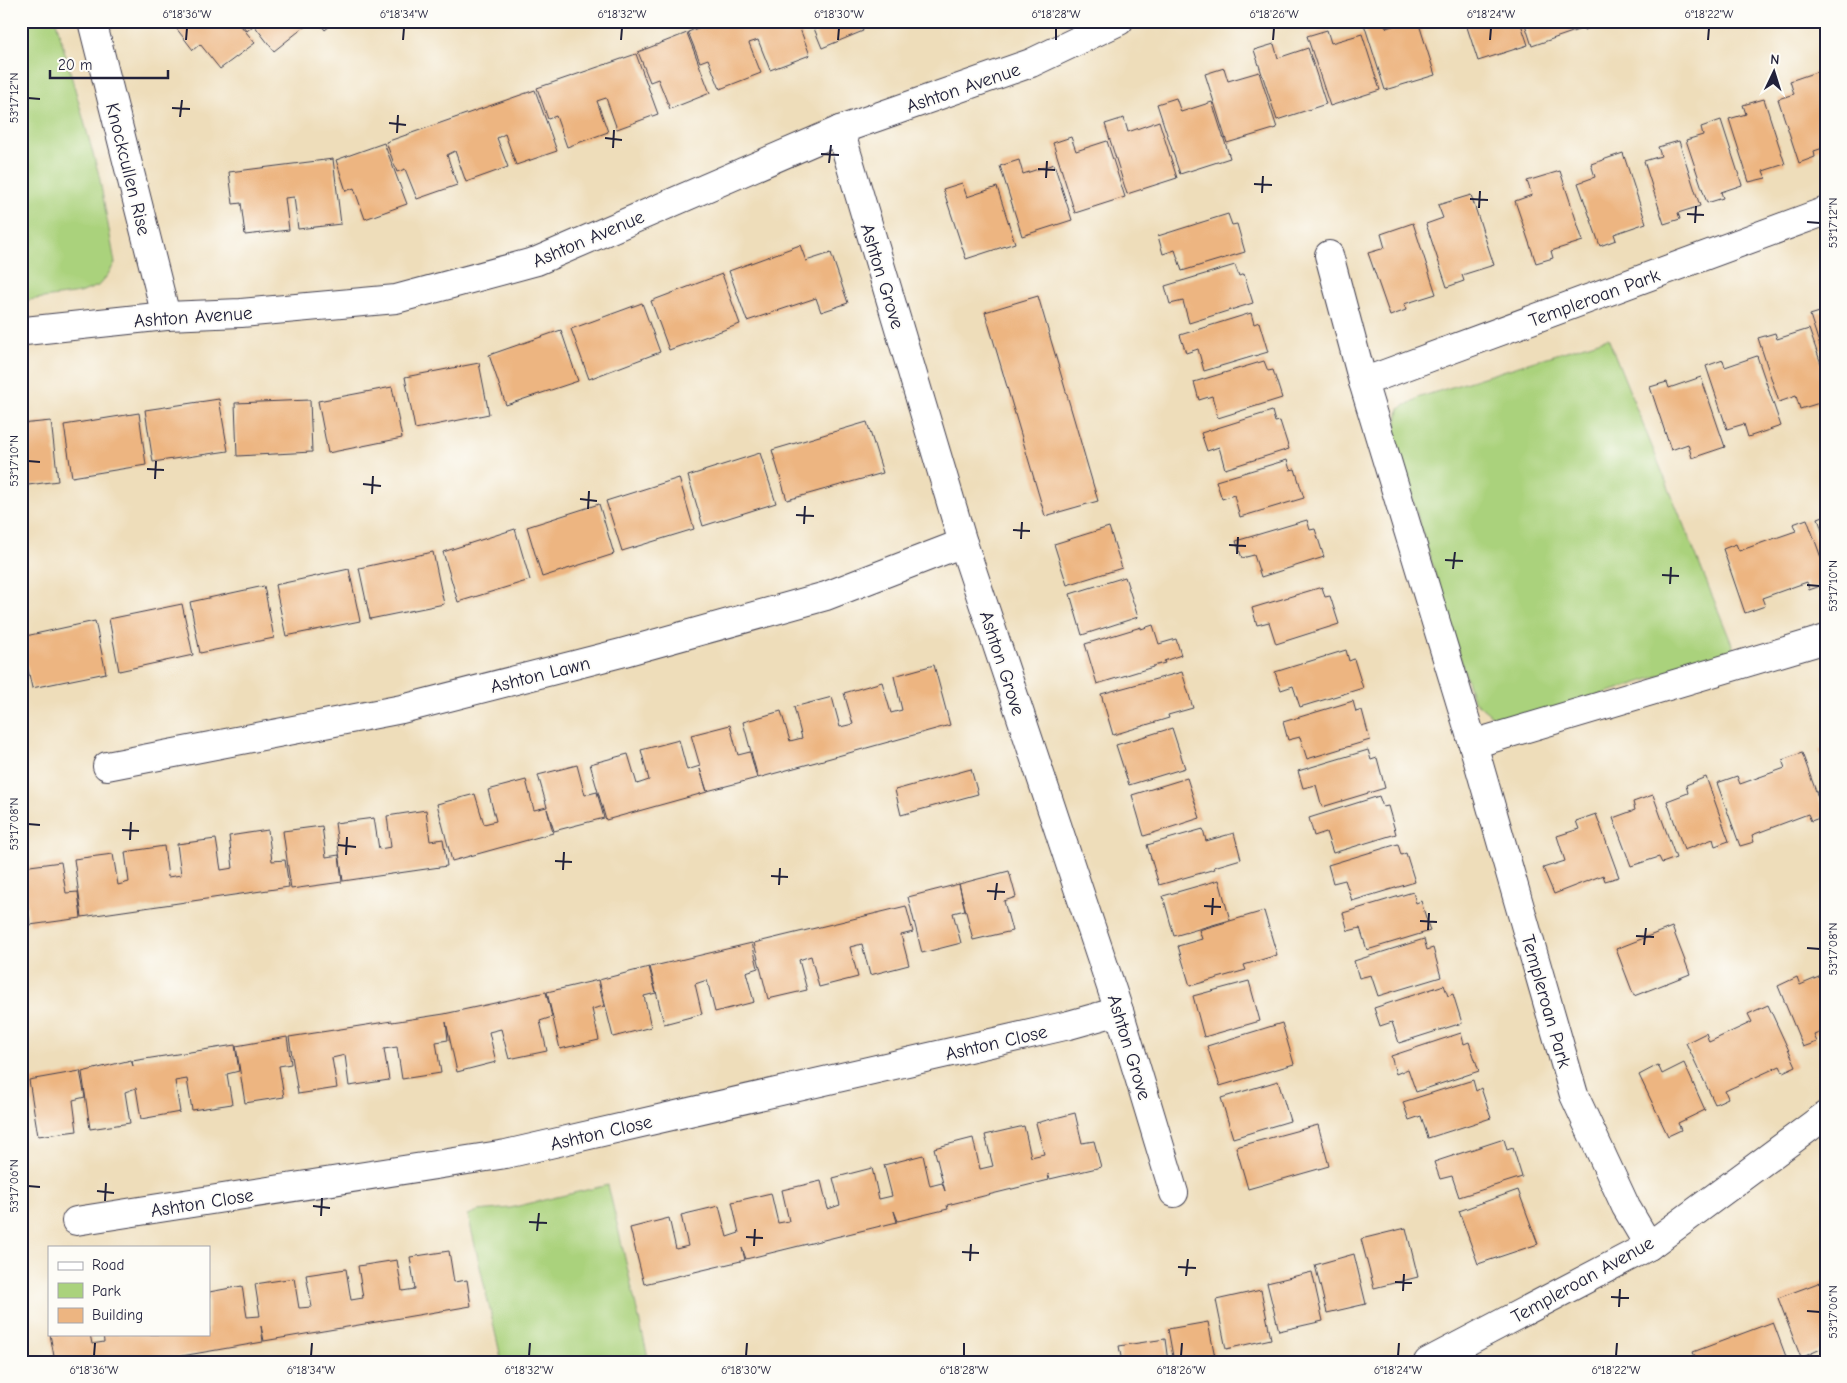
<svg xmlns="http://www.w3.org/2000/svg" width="1847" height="1383" font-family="'Comic Neue',sans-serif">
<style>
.green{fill:#aad27c;stroke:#667a5c}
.building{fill:#edb581}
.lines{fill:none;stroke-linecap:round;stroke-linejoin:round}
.street-casing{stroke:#413e4e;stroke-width:30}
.street{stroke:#fff;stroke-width:28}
.ticks{fill:none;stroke:#22223b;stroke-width:2}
.labels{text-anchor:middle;stroke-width:4;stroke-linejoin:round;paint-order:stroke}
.street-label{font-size:19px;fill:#22223b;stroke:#fdfcf7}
.neatline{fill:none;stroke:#22223b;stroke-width:2}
.ticks-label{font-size:12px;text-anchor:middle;fill:#22223b}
</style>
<rect width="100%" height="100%" fill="#fdfcf7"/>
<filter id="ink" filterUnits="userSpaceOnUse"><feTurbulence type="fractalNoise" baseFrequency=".02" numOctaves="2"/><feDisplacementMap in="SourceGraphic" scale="10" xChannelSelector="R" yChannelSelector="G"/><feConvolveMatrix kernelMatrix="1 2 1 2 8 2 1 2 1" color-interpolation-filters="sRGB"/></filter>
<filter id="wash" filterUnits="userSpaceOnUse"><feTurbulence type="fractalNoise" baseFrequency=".0096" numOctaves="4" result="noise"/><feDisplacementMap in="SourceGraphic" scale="20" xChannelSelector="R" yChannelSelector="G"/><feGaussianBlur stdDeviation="1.12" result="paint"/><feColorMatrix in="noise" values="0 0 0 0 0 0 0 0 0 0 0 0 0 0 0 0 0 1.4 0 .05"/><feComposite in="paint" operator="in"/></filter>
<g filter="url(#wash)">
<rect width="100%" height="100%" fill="#eeddba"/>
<g class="green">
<path d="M21,21H56L99,175L115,263L107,276L98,286L80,293L21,301Z"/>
<path d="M1608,338L1735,652L1517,721L1493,717L1473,700L1394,438L1399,409L1420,397Z"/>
<path d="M608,1185L649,1362H502L468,1215L478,1211L510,1208Z"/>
</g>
<g id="blocks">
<g class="building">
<path d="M177,21H237L255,43L220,69L200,44L193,50L173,24Z"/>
<path d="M239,21H306L308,24L274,51L254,25L247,31Z"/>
<path d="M318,21H336L325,30Z"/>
<path d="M715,21H797L810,55L770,70L758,40L749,43L761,73L720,89L708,59L700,62L688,32Z"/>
<path d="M811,21H859L863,31L822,48Z"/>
<path d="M1363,21H1384L1386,28L1409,21H1418L1435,75L1385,90Z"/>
<path d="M1465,21H1520L1528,45L1478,61Z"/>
<path d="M1524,21H1579L1581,29L1532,46Z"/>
<path d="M1581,21H1609V22L1584,30Z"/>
<path d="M1327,30L1331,43L1362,34L1380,90L1330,106L1307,36Z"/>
<path d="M687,33L710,93L670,109L658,79L650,82L638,52Z"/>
<path d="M1274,44L1278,58L1308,48L1326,104L1277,120L1254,50Z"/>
<path d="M636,54L658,114L617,129L606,98L597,101L608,132L567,147L556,116L548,119L537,88Z"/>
<path d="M1224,68L1228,81L1259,72L1277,128L1227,143L1205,74Z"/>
<path d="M1822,70L1826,80V147L1814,151L1815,157L1799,163L1778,99L1794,94L1790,81Z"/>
<path d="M535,90L557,151L516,165L505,134L497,138L508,167L466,182L455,151L447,155L457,185L417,199L405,169L397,172L386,142Z"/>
<path d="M1176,98L1181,112L1212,102L1230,158L1180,174L1157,104Z"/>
<path d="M1764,99L1785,164L1763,171L1766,178L1749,182L1729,119L1746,114L1743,105Z"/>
<path d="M1124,118L1128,132L1159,121L1177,178L1127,194L1105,124Z"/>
<path d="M1721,120L1742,185L1721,192L1723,198L1707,203L1686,140L1703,135L1701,127Z"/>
<path d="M1071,137L1076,151L1107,141L1125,197L1075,213L1053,143Z"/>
<path d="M1679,141L1700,206L1678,213L1680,219L1664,224L1644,161L1661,156L1658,147Z"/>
<path d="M384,143L407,204L365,219L354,188L346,191L336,160Z"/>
<path d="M1623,153L1646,223L1614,234L1616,240L1600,246L1578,183L1595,177L1591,164Z"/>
<path d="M333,159L341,224L298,229L294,197L285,198L289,230L245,235L241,203L233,204L229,172Z"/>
<path d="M1019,160L1023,174L1054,164L1072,220L1022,236L1000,166Z"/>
<path d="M1560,171L1583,241L1551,251L1553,258L1536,263L1515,201L1532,195L1527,181Z"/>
<path d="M962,183L967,197L997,187L1015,243L966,259L943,189Z"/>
<path d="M1471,195L1494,265L1462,275L1464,281L1447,287L1426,224L1443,218L1438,205Z"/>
<path d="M1228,214L1232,225L1237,224L1245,252L1182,271L1175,250L1163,254L1158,236Z"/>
<path d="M1413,223L1436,294L1404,304L1406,310L1390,316L1368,253L1385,248L1381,234Z"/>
<path d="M800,245L806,261L831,253L848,303L821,312L816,298L747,321L729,271Z"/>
<path d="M1235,265L1239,276L1244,274L1253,303L1189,323L1183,301L1170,304L1165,286Z"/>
<path d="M722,274L740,324L669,350L651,301Z"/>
<path d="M1038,296L1098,501L1045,516L985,312Z"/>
<path d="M642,303L660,352L589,379L571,329Z"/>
<path d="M1826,310V362H1825L1810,315Z"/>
<path d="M1251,313L1254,324L1259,322L1268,352L1204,371L1198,349L1186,353L1180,335Z"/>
<path d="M1809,329L1826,378V401L1800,409L1796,396L1779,402L1758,338L1775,333L1777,339Z"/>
<path d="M561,330L578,381L506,405L489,355Z"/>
<path d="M1757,356L1781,426L1748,437L1744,424L1727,429L1706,366L1723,360L1725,367Z"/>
<path d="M1264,361L1268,371L1273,370L1282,398L1218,418L1212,396L1199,400L1194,382Z"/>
<path d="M479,363L489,414L415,429L405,377Z"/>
<path d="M1701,377L1725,447L1692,458L1688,444L1671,450L1650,387L1667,382L1669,388Z"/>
<path d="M392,387L402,438L328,453L318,401Z"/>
<path d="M219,399L228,451L153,462L145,410Z"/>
<path d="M310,400L312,452L237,456L235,403Z"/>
<path d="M1272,411L1275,422L1280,421L1289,449L1225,469L1219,447L1207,451L1201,433Z"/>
<path d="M139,413L146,465L72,477L64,425Z"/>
<path d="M51,421L58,481L21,486V424Z"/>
<path d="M867,422L883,473L787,500L772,450Z"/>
<path d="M760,453L776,503L703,526L688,476Z"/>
<path d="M1287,460L1290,470L1295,469L1304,498L1240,517L1234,495L1222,499L1216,481Z"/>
<path d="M679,478L694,529L622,551L606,501Z"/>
<path d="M599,504L614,554L542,577L527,527Z"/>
<path d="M1826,515V540H1825L1818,518Z"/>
<path d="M1807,519L1826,571V584L1809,590L1807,582L1762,598L1765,606L1745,613L1723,549L1736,544L1739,551L1767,541L1796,531L1793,524Z"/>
<path d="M1307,520L1310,530L1315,529L1324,557L1261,577L1254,555L1242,558L1236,541Z"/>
<path d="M1109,527L1122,568L1067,585L1054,544Z"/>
<path d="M515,529L530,580L458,602L443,552Z"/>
<path d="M433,552L444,604L370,619L359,568Z"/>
<path d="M349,569L360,621L286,636L275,585Z"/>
<path d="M1125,577L1138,617L1082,635L1070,594Z"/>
<path d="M264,586L274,638L200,653L190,602Z"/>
<path d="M1322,587L1325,597L1330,596L1339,624L1276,644L1269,622L1257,625L1252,608Z"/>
<path d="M182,604L193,655L119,671L109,619Z"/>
<path d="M95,621L106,673L32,688L21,637Z"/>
<path d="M1153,625L1159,644L1176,639L1181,655L1164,661L1165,663L1153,666V667L1097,684L1085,644L1141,627V629Z"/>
<path d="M1346,650L1349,661L1354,659L1363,688L1300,707L1293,686L1281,690L1275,672Z"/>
<path d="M934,665L950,725L758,778L743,722L781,711L790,741L802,738L794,707L832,697L840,727L853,724L844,693L882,682L891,713L902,710L894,676Z"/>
<path d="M1182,672L1193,708L1168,715L1169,718L1113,735L1101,694Z"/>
<path d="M1353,701L1356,712L1362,710L1370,740L1307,759L1300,737L1288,740L1283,722Z"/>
<path d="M730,725L738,755L750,752L757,778L707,791L700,769L707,792L606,820L590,764L628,754L637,784L649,780L641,750L679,740L687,770L700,766L691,735Z"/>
<path d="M1172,728L1185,768L1129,785L1116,745Z"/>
<path d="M1826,747V769L1819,750Z"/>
<path d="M1368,750L1371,760L1377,758L1385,788L1322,807L1316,785L1303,788L1298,771Z"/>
<path d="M1802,753L1825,816L1811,821L1808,814L1752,835L1754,842L1740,846L1717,783L1737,776L1740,784L1785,768L1782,760Z"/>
<path d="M577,765L585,795L597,792L604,818L554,831L547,809L553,833L452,861L437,804L475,794L484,824L496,821L488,790L526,780L534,810L547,807L538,775Z"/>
<path d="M971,769L978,794L901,815L895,790Z"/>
<path d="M1706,777L1729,841L1715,846L1713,839L1684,850L1667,801L1688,793L1686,785Z"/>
<path d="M1187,778L1200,818L1144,836L1132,795Z"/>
<path d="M1653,795L1676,858L1662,863L1659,857L1631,866L1613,818L1635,810L1633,802Z"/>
<path d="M1379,796L1383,807L1388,806L1396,834L1333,853L1326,832L1314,836L1309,818Z"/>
<path d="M426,810L430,841L443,839L447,866L343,881L335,823L374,818L379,849L391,847L387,816Z"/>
<path d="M1596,814L1619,877L1605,881L1603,875L1554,894L1543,868L1565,861L1557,836L1579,829L1576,821Z"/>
<path d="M322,826L326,857L339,855L342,882L291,889L283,831Z"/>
<path d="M1203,829L1206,841L1234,833L1241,859L1214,867L1215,869L1159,885L1147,845Z"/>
<path d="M268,830L272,861L285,860L289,887L82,917L74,859L113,854L118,885L129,882L125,852L164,846L168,877L181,875L177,844L216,839L221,870L233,868L229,836Z"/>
<path d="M1398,844L1401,855L1406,853L1415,882L1352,901L1345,880L1333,883L1328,865Z"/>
<path d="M61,862L66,893L78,892L81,918L30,925L22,867Z"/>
<path d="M1009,871L1016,897L1004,901L1012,931L973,940L959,884Z"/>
<path d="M1219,880L1230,920L1174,936L1163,896Z"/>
<path d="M959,884L965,910L953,913L961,943L922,953L908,897Z"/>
<path d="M1413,892L1416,903L1421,901L1430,931L1367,950L1360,928L1348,931L1343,913Z"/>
<path d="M906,906L913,932L901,935L909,965L870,975L862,944L850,947L858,977L819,987L811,956L799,960L807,990L768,999L754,943Z"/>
<path d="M1264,911L1277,955L1244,965L1246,970L1190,986L1178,946L1202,939L1199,930Z"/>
<path d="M1672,927L1690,974L1634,996L1616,949Z"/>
<path d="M1424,939L1427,950L1433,948L1441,977L1378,996L1371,975L1359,978L1354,961Z"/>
<path d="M752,943L758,968L746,972L754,1002L715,1012L707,980L695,984L702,1014L664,1024L650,967Z"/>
<path d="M649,967L656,993L644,996L651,1027L613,1037L599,980Z"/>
<path d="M1826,974V1030L1814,1035L1817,1042L1803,1047L1778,986L1797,977L1800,985Z"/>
<path d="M598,980L604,1006L592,1009L599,1040L560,1049L547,992Z"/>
<path d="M1249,981L1260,1021L1204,1037L1193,996Z"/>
<path d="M1444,985L1448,996L1453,994L1462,1023L1399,1043L1392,1022L1380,1026L1374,1008Z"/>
<path d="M546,992L552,1017L540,1021L547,1051L509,1059L501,1029L489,1032L496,1062L457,1072L446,1022L448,1040L436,1042L441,1073L402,1079L397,1047L384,1049L389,1080L349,1086L345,1055L332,1058L337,1088L298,1094L289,1037L392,1021V1022L444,1014Z"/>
<path d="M1768,1005L1796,1066L1783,1072L1780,1066L1725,1091L1728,1098L1715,1104L1686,1043L1706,1033L1709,1042L1752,1022L1748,1014Z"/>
<path d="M1282,1023L1294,1064L1220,1086L1207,1046Z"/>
<path d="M1461,1033L1464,1044L1469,1042L1479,1071L1416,1092L1408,1069L1396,1074L1391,1056Z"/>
<path d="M287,1037L291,1064L279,1066L284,1097L245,1103L236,1046Z"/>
<path d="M235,1045L239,1071L227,1074L232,1104L192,1110L187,1079L175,1081L180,1112L141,1119L136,1088L125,1092L130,1123L90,1129L82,1072L131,1060L133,1066L132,1061Z"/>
<path d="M1684,1063L1705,1110L1678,1123L1681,1130L1668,1136L1639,1075L1658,1065L1662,1074Z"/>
<path d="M80,1071L85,1097L73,1100L77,1131L38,1136L29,1080Z"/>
<path d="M1473,1080L1476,1091L1481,1088L1491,1118L1428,1138L1421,1116L1409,1120L1403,1102Z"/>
<path d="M1278,1081L1290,1121L1233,1138L1221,1098Z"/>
<path d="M1075,1113L1082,1143L1094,1141L1101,1167L1050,1179L1048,1174L1049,1180L947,1205L948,1209L898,1221L894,1211L897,1222L746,1259L742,1248L745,1260L644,1284L630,1228L669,1218L676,1249L688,1246L681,1215L719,1206L727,1237L739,1233L732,1202L771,1193L778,1223L789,1221L782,1190L821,1181L828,1209L840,1205L833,1178L872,1168L879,1199L892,1196L884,1165L923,1155L930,1186L942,1183L945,1191L934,1148L973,1138L980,1169L993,1166L985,1135L1024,1126L1031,1157L1044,1154L1036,1123Z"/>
<path d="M1318,1125L1329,1166L1248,1189L1236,1147Z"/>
<path d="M1504,1139L1507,1150L1513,1148L1522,1177L1459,1197L1452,1176L1440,1179L1434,1162Z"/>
<path d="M1518,1190L1538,1244L1478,1264L1459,1211Z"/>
<path d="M1406,1228L1418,1277L1374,1288L1361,1239Z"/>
<path d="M449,1251L454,1282L467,1280L471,1306L264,1341L261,1326L263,1342L147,1362H55L50,1334H90L92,1344L104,1342L103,1334H209V1292L242,1286L247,1317L260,1316L255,1284L294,1278L299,1308L312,1307L306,1275L346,1269L351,1300L363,1298L358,1266L397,1260L402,1291L415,1289L410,1257Z"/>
<path d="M1354,1254L1366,1304L1327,1313L1315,1265Z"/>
<path d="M1312,1272L1323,1321L1279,1331L1267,1283Z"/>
<path d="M1826,1280V1338L1822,1339L1825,1347L1801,1358L1778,1298Z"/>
<path d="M1261,1290L1271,1339L1226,1349L1216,1300Z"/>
<path d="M1208,1322L1216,1362H1174L1168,1329Z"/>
<path d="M1773,1322L1788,1362H1697L1693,1352Z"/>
<path d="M1165,1339L1168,1362H1122L1119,1346Z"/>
</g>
</g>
</g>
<g filter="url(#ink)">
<use href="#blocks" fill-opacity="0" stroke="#413e4e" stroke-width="1"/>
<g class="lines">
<defs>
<g id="street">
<path d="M92,21L166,316"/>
<path d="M840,130L963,543L1119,1011L1174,1193"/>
<path d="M1329,255L1363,382L1473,744L1574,1095L1626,1207L1649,1246"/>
<path d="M25,331L166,316L241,313L396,299L537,261L840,130L1031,63L1119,21"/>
<path d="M1363,382L1826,211"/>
<path d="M1473,744L1826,639"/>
<path d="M107,766L402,709L621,653L826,596L963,543"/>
<path d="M76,1221L506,1154L1069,1025L1119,1011"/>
<path d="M1428,1362L1649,1246L1826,1115"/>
</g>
</defs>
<use href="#street" class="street-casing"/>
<use href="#street" class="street"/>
</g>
</g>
<path class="ticks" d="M186,40L187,28M403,40L404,28M621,40L622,28M838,40L839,28M1056,40V28M1273,40L1274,28M1490,40L1491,28M1708,40L1709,28M28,98L40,99M172,108L190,109M180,117L182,100M389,123L406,125M397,133L398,115M605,138L622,140M613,148L614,130M821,154L839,155M829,163L831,145M1038,169L1055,170M1046,178L1047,161M1254,184L1272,185M1262,193L1263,176M1470,199L1488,200M1479,208L1480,191M1687,214L1704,215M1807,222L1820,223M1695,223L1696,206M28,461L40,462M147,469L164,470M155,479L156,461M363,484L381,486M372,494L373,476M580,499L597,501M588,509L589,491M796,515L814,516M804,524L805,506M1013,530L1030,531M1021,539L1022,522M1229,545L1246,546M1237,554L1238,537M1445,560L1463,561M1453,569L1455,552M1662,575L1679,576M1670,584L1671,567M1807,585L1820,586M28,824L40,825M122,830L139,831M130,840L131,822M338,845L356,847M346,855L347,837M555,861L572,862M563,870L564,852M771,876L788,877M779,885L780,868M987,891L1005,892M995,900L997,883M1204,906L1221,907M1212,915L1213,898M1420,921L1437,922M1428,930L1429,913M1636,936L1654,937M1644,945L1646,928M1807,948L1820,949M28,1186L40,1187M97,1191L114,1193M105,1201L106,1183M313,1206L330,1208M321,1216L322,1198M529,1222L547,1223M537,1231L539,1213M746,1237L763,1238M754,1246L755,1229M962,1252L979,1253M970,1261L971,1244M1178,1267L1196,1268M1186,1276L1188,1259M1395,1282L1412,1283M1403,1291L1404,1274M1611,1297L1629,1298M1619,1307L1620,1289M1807,1311L1820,1312M94,1356L95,1343M311,1356L312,1343M529,1356L530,1343M746,1356L747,1343M964,1356V1343M1181,1356L1182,1343M1398,1356L1399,1343M1616,1356L1617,1343"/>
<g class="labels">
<g class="street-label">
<text transform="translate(963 87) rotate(-19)" y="7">Ashton Avenue</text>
<text transform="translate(129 169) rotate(76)" y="7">Knockcullen Rise</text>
<text transform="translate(588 238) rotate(-23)" y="7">Ashton Avenue</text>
<text transform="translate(883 276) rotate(73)" y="7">Ashton Grove</text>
<text transform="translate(1594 297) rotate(-20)" y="7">Templeroan Park</text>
<text transform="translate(193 316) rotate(-4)" y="7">Ashton Avenue</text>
<text transform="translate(1003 663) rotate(72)" y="7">Ashton Grove</text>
<text transform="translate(540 674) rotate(-14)" y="7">Ashton Lawn</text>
<text transform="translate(1547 1001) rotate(74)" y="7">Templeroan Park</text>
<text transform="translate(996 1042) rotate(-13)" y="7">Ashton Close</text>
<text transform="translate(1130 1047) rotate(73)" y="7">Ashton Grove</text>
<text transform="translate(601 1132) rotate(-13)" y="7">Ashton Close</text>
<text transform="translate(202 1202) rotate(-9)" y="7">Ashton Close</text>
<text transform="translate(1582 1279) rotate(-29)" y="7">Templeroan Avenue</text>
</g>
</g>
<rect width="1847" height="1383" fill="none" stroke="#fdfcf7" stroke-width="55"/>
<rect x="48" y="1246" width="162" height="90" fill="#fdfcf7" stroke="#a5a5ac"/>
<rect x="58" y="1262" width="25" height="8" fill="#ffffff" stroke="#a5a5ac"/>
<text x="92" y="1270" font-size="15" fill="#22223b">Road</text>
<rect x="58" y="1283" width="25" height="15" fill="#aad27c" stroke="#a5a5ac"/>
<text x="92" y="1296" font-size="15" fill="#22223b">Park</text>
<rect x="58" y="1308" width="25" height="15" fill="#edb581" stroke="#a5a5ac"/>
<text x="92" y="1320" font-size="15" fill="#22223b">Building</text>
<g transform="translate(1774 72) rotate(4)" stroke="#fdfcf7" stroke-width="4" paint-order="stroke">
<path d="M0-4L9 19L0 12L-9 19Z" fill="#22223b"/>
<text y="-8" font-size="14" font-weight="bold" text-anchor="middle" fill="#22223b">N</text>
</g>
<path d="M50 70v8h118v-8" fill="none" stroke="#22223b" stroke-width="2.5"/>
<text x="58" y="70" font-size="15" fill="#22223b" stroke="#fdfcf7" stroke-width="4" paint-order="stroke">20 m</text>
<rect x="28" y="28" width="1792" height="1328" class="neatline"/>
<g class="ticks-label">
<text x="187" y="18">6°18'36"W</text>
<text x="404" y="18">6°18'34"W</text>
<text x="622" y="18">6°18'32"W</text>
<text x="839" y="18">6°18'30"W</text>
<text x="1056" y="18">6°18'28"W</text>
<text x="1274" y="18">6°18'26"W</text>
<text x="1491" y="18">6°18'24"W</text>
<text x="1709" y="18">6°18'22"W</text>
<text transform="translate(14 98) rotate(-90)" y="4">53°17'12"N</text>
<text transform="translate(1833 223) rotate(-90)" y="4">53°17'12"N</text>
<text transform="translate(14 461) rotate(-90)" y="4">53°17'10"N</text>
<text transform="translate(1833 586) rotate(-90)" y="4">53°17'10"N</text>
<text transform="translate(14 824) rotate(-90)" y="4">53°17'08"N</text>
<text transform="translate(1833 949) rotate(-90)" y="4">53°17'08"N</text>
<text transform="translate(14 1186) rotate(-90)" y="4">53°17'06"N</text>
<text transform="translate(1833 1312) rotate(-90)" y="4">53°17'06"N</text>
<text x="94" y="1374">6°18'36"W</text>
<text x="311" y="1374">6°18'34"W</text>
<text x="529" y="1374">6°18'32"W</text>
<text x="746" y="1374">6°18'30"W</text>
<text x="964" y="1374">6°18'28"W</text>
<text x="1181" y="1374">6°18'26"W</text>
<text x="1398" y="1374">6°18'24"W</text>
<text x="1616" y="1374">6°18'22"W</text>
</g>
</svg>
